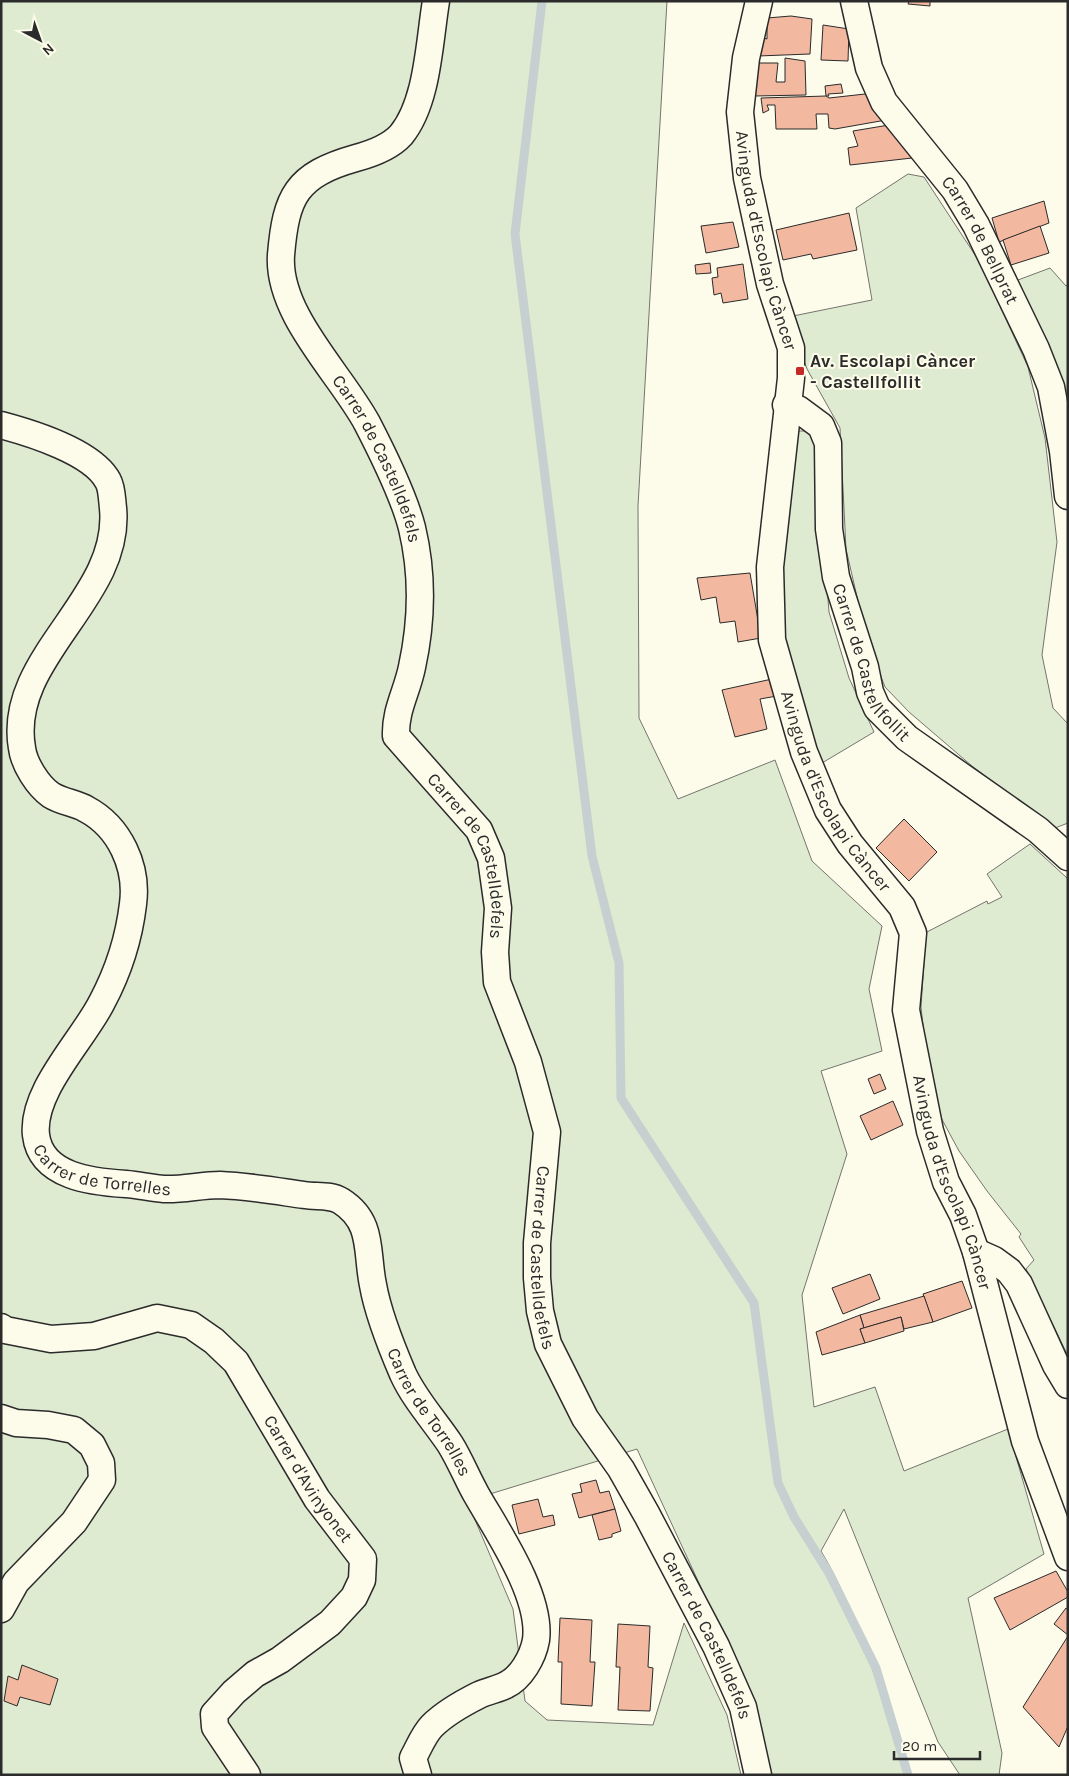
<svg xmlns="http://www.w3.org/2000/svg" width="1069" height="1776" font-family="Karla,sans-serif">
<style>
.green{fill:#deebd1;stroke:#74746e}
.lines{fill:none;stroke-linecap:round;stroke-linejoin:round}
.stream{stroke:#c7d0d0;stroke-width:9}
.building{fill:#f2b8a0;stroke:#2b2b2b}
.minor-casing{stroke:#2b2b2b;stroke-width:29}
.minor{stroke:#fdfbea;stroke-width:26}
.poi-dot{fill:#c62828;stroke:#fdfbea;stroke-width:2}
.labels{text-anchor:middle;stroke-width:4;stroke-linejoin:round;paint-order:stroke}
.street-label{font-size:18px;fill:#2b2b2b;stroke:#fdfbea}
.poi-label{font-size:18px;font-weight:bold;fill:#2b2b2b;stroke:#fdfbea;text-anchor:start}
</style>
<rect width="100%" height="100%" fill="#fdfbea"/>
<g class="green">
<path d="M1,1H667L638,506L639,718L678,799L775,760L812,861L882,926L869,989L882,1051L821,1071L847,1154L802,1295L814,1407L875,1387L904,1471L1008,1429L1044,1554L968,1598L1002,1753L999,1775H960L938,1742L844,1509L821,1551C861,1618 882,1701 906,1775H766L755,1704L637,1449L467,1501L513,1609L525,1701L547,1720L653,1725L684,1623L727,1715L741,1775H1Z"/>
<path d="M908,174L924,177L979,261L1028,367L1045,438L1057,542L1042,655L1053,708L1068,724V823L1055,828L972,766L909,712L885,687L867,640L846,549L840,428L807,369L788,317L872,300L856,208Z"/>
<path d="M1050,268L1066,286L1068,285V405L1046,343L1018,280Z"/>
<path d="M797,431H810L816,446L829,612L849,678L874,732L822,763L803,713L782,634L783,566Z"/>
<path d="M1030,844L1067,878L1068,882V1356L1026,1269L1034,1260L1019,1237L1021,1234L987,1191L959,1151L931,1099L921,1007L925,947L923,934L987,901L988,904L1002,897L987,874Z"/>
</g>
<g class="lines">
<path class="stream" d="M542,1L515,234L592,856L619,963L621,1098L754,1303L778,1483L794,1517L829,1573L876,1668L908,1775"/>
</g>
<g class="building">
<path d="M909,1H930V6L908,4Z"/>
<path d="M791,16L812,19L810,54L758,56L763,38L767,39V18Z"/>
<path d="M823,25L849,29L848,61L821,60Z"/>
<path d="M785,58L805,61L806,95L754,96L757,63H778L776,82H785Z"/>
<path d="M841,84L843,93L828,94L829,96H826L825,86Z"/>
<path d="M874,93L886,120L835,129L829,128L828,114H816L817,129H776L775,105H767L769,110L763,113L761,98L826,96L829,98Z"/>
<path d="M889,125L912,158L850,165L848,148L858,146L853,131Z"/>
<path d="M1044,201L1049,223L999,242L992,218Z"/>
<path d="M849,213L857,250L813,259L811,254L783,260L776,230Z"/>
<path d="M733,222L739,247L706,253L701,226Z"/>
<path d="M1040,226L1049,253L1011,265L1003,240Z"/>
<path d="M710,263L711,273L696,274L695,265Z"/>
<path d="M743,264L748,299L723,303L721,293L714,295L712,278L718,277L717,268Z"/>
<path d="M750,573L761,638L738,642L735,621L720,623L716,597L701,600L697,578Z"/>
<path d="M772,679L777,696L760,699L767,729L735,737L722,690Z"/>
<path d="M904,819L937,852L909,881L876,848Z"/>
<path d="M880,1074L886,1089L874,1094L868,1079Z"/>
<path d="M893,1101L903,1125L871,1140L860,1116Z"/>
<path d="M870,1274L880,1299L843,1314L832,1288Z"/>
<path d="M962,1281L972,1308L933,1322L923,1294Z"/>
<path d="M924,1296L933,1322L904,1329L901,1317L864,1328L860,1315Z"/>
<path d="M860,1315L864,1328L860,1329L865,1343L822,1355L816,1332Z"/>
<path d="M901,1317L904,1331L865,1343L860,1329Z"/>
<path d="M596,1480L600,1493L609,1491L615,1509L579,1518L572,1494L582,1492L580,1484Z"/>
<path d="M538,1499L543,1517L553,1515L555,1525L519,1534L512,1505Z"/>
<path d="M615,1509L621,1531L612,1534V1537L599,1540L592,1515Z"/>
<path d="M1056,1571L1068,1592V1597L1010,1630L994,1598Z"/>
<path d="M1066,1608L1068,1609V1635L1054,1624Z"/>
<path d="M560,1618L592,1620L590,1662H595L592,1706L561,1704L562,1662H558Z"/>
<path d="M618,1624L650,1626L648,1667L653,1668L650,1711L618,1710L620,1667H616Z"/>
<path d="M1068,1636V1726L1059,1747L1023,1707Z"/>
<path d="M22,1665L58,1679L50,1705L20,1697L17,1706L4,1701L8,1676L18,1680Z"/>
</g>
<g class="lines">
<defs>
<g id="minor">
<path id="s1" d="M436,1C429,43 428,102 401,135C390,147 371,154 356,158C296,175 286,196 281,255C277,314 340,373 367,423C382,452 404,496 412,528C423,574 422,621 412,667C407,692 395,710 396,736L479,830L491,858L498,908L495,952L497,982L528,1062L547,1132L537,1243V1278L540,1311L548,1344L585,1418L621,1469L647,1515L716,1646L743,1707L758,1775"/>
<path id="s2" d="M759,1L746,58L740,112L747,178L770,284L791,348V378L770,567L772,640L804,752L828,810L850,844L902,907L913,933L906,1010L930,1131L946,1182L963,1215L976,1252L1025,1441L1068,1557"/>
<path id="s3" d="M854,1L869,68L884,102L955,190L976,225L1036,349L1051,387L1063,451L1068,496"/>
<path id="s4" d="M786,405L798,409L821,426L828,443L829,529L836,577L865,667L870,692L877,708L907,738L1038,830L1068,857"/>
<path id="s5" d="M1,425C31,433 93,452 108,481C112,488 112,500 113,508C122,599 6,657 22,748C24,764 38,786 51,795C62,802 76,803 86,809C120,827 138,867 133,904C129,938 118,972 102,1002C83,1040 31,1091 36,1135C41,1177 93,1182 126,1184C139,1185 151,1188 164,1189C182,1190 201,1185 220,1185C248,1186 276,1191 304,1195C317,1197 330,1194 341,1201C374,1222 366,1252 373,1285C378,1314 391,1346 403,1374C415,1400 434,1420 450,1444C460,1460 467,1478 476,1494C497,1531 542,1596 536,1640C533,1657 521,1678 506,1685C498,1689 488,1691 479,1695C463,1703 445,1713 432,1726C424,1734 419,1747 413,1758L418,1775"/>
<path d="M976,1252L994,1260L1009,1271L1019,1284L1056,1365L1068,1385"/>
<path id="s6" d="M1,1327L5,1330L51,1339L94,1336L157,1318L191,1325L214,1341L236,1362L317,1499L363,1559L362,1580L354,1597L330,1623L280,1660L255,1674L234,1692L214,1714L215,1727L247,1775"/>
<path d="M1,1418L16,1423L48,1425L74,1430L92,1445L101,1463L102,1480L74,1522L16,1582L1,1609"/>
</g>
</defs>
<use href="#minor" class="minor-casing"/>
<use href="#minor" class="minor"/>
</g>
<rect class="poi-dot" x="795" y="366" width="10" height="10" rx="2.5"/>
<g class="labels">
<g class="street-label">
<text dy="6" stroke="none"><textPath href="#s2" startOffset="244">Avinguda d'Escolapi Càncer</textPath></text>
<text dy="6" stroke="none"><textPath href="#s3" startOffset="275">Carrer de Bellprat</textPath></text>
<text dy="6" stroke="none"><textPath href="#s1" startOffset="555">Carrer de Castelldefels</textPath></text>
<text dy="6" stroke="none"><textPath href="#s4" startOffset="288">Carrer de Castellfollit</textPath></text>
<text dy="6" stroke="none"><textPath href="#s2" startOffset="814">Avinguda d'Escolapi Càncer</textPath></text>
<text dy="6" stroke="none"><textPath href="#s1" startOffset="989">Carrer de Castelldefels</textPath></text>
<text dy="6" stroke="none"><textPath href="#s5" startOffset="959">Carrer de Torrelles</textPath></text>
<text dy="6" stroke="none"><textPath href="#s2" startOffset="1234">Avinguda d'Escolapi Càncer</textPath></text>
<text dy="6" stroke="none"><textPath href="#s1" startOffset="1409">Carrer de Castelldefels</textPath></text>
<text dy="6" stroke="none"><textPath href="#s5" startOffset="1438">Carrer de Torrelles</textPath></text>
<text dy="6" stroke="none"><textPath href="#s6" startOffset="391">Carrer d'Avinyonet</textPath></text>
<text dy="6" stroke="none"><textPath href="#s1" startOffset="1829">Carrer de Castelldefels</textPath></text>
</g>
<g class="poi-label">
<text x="810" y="367">Av. Escolapi Càncer<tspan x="810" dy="21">- Castellfollit</tspan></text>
</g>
</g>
<rect width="1069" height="1776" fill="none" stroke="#2b2b2b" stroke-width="5"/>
<g transform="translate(40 40) rotate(139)" stroke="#fdfbea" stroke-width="4" paint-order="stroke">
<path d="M0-4L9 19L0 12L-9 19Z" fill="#2b2b2b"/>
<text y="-8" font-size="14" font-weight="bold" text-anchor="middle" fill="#2b2b2b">N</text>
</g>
<path d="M894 1751v8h86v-8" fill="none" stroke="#2b2b2b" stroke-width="2.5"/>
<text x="902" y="1751" font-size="15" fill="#2b2b2b" stroke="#fdfbea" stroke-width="4" paint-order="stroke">20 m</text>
</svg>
